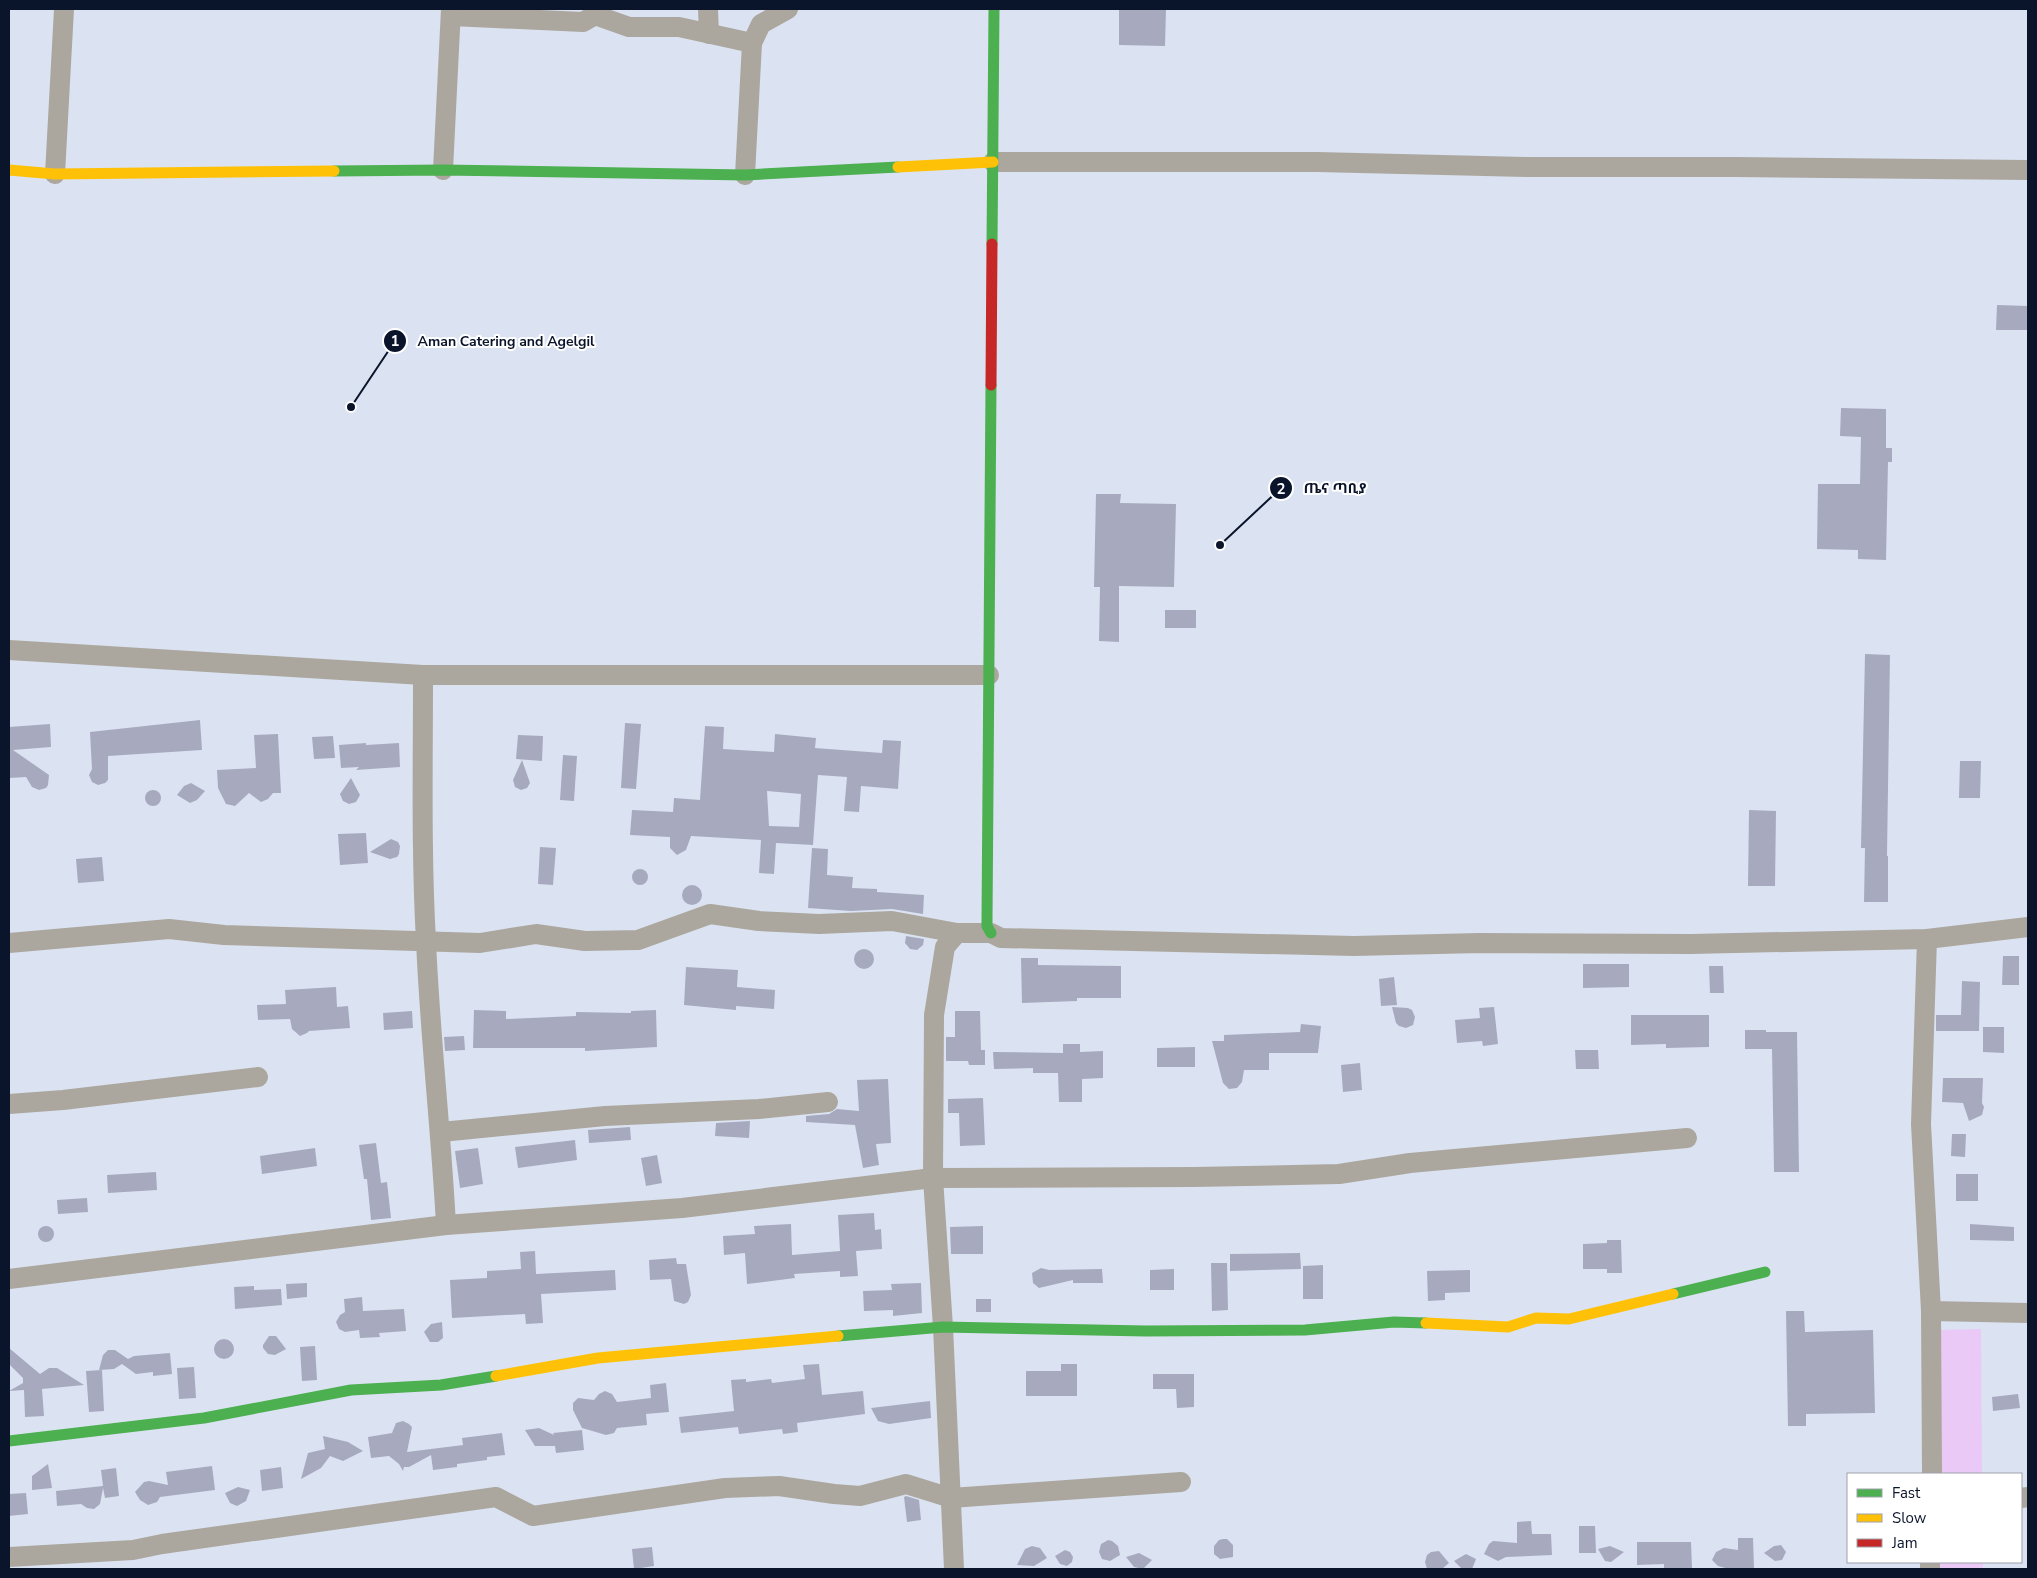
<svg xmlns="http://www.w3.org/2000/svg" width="2037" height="1578" font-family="'Nunito Sans','Noto Sans Ethiopic',sans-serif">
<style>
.green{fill:#ebc9f7}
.building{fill:#a7aabe;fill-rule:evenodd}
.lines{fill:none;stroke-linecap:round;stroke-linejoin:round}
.street{stroke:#aba79e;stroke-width:20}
.fast{stroke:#4caf50;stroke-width:11}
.slow{stroke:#ffc107;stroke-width:11}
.jam{stroke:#c62828;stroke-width:11}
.leader{fill:none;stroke:#0a142b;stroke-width:2}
.callout-dot{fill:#0a142b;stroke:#fff;stroke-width:2}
.mark-label{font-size:15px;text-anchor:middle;font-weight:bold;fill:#fff}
.callout-label{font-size:14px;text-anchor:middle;font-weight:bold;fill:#0a142b;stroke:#fff;stroke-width:4;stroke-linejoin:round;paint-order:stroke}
</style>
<rect width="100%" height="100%" fill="#dbe3f2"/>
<g class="green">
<path d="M1981,1329L1982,1474H1939V1330Z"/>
<rect x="1938" y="1562" width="45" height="7"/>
</g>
<g class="building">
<path d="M1119,9H1166L1165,46L1119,45Z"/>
<path d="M1997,305L2028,306V330H1996Z"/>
<path d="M1841,408L1886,409V448H1892V462H1888L1886,560L1858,559V550L1817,549L1818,484H1860L1861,437L1840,436Z"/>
<path d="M1096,494H1121L1120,503L1176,504L1174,587L1119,586V642L1099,641L1100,587H1094Z"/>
<rect x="1165" y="610" width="31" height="18"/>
<path d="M1865,654L1890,655L1887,856H1888V902H1864L1865,848H1861Z"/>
<path d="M200,720L202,750L108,756V780L105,783L98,785L92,782L89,775L92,769L90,732Z"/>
<path d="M625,723L641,724L636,789L621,788Z"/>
<path d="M50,724L51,747L13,750L49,775L48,785L46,788L39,790L32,787L26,777L9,778V727Z"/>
<path d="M705,726L724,727L723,749L774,752L775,734L816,738L815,748L882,753L883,740L901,741L898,789L861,786L859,812L844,811L847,777L818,775L813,845L776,843L774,874L759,873L761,840L691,836L686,850L677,855L670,848V837L630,835L632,810L673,812L674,798L700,800ZM767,791L801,794L799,827L769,826Z"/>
<path d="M278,734L281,793H273L268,799L261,802L249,793L235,806L226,804L218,788L217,770L256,768L254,735Z"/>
<path d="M518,735L543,736L542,761L516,759Z"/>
<path d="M333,736L335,758L314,759L312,737Z"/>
<path d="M366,743V745L399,743L400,767L356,770L359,767L341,768L339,745Z"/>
<path d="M563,755L577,756L574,801L560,800Z"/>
<path d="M522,760L530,783L527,788L521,790L515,787L513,780Z"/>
<path d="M1960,761H1981L1980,798H1959Z"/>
<path d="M351,778L360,795L356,802L349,804L343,801L340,794Z"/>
<path d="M191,783L205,791L197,800L190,803L177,795L184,786Z"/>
<circle cx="153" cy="798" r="8"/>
<path d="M1749,810L1776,811L1775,886H1748Z"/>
<path d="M366,833L368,863L340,865L338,834Z"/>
<path d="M391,839L398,842L400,846L399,854L397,857L390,859L370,852Z"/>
<path d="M540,847L556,848L553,885L538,884Z"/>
<path d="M812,848L828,849L827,875L853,877L852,888L877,889V892L924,895L923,914L892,909L851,911L808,908Z"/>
<path d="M102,857L104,881L78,883L76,859Z"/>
<circle cx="640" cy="877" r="8"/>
<circle cx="692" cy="895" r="10"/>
<path d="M906,936L924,939L923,945L917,950L910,949L905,943Z"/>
<circle cx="864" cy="959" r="10"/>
<path d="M2003,956H2019V985H2002Z"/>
<path d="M1021,958H1038V965L1121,966V998H1077V1001L1022,1003Z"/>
<path d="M1583,964H1629V987L1583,988Z"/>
<path d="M1709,966H1723L1724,993H1710Z"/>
<path d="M686,967L738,970L737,987L775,990L774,1009L736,1006V1010L684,1005Z"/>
<path d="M1394,977L1397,1005L1381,1006L1379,979Z"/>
<path d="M1962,981L1980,982L1979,1031H1936V1015H1961Z"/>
<path d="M336,987L337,1007L348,1006L350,1028L309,1031L307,1033L300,1036L292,1029L290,1019L258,1020L257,1005L286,1004L285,990Z"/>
<path d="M1392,1007L1408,1008L1412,1010L1415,1017L1413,1025L1406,1028L1399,1026L1396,1023Z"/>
<path d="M1494,1007L1498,1044L1483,1046L1482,1041L1457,1043L1455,1020L1480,1018L1479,1008Z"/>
<path d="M474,1010L506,1011V1019L576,1016V1012L631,1013V1011L656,1010L657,1047L585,1051V1048H473Z"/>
<path d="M412,1011L413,1028L384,1030L383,1013Z"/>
<path d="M955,1011H980L981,1050H985V1065H969L968,1061H946V1037H955Z"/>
<path d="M1631,1015H1709V1047L1666,1048V1044L1631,1045Z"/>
<path d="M1301,1024L1321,1026L1318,1053H1269V1070H1244L1242,1082L1237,1088L1229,1089L1223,1083L1212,1041H1224V1035L1300,1032Z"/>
<path d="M1983,1027H2004V1053L1983,1052Z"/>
<path d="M1745,1030H1766V1032H1797L1799,1172H1774L1772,1049H1745Z"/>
<path d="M464,1036L465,1050L445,1051L444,1037Z"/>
<path d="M1063,1044H1080V1052L1103,1051V1078L1082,1079V1102H1059L1058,1073H1033V1068L994,1069L993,1052L1063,1053Z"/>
<path d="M1195,1047V1067H1157V1048Z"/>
<path d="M1575,1050H1598L1599,1069H1576Z"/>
<path d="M1360,1063L1362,1090L1343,1092L1341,1065Z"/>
<path d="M1943,1078H1983L1982,1103L1984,1107L1982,1115L1969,1121L1963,1103L1942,1102Z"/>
<path d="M888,1079L891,1143L876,1144L879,1165L863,1168L855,1125L806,1122V1116L829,1114L837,1109L859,1111L857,1080Z"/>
<path d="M983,1098L985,1145L960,1146L959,1113H948V1099Z"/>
<path d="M750,1121L749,1138L715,1136L716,1123Z"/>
<path d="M630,1127L631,1140L589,1143L588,1130Z"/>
<path d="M1952,1134H1966L1965,1157L1951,1156Z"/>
<path d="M575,1140L577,1160L518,1168L515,1147Z"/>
<path d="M376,1143L381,1183L387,1182L391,1218L371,1220L367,1179H364L359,1145Z"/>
<path d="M315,1148L317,1166L262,1174L260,1156Z"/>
<path d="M478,1148L483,1184L460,1188L455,1151Z"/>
<path d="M657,1155L662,1183L646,1186L641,1158Z"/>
<path d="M156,1172L157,1190L108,1193L107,1175Z"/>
<rect x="1956" y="1174" width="22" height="27"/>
<path d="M87,1198L88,1212L58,1214L57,1200Z"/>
<path d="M874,1213L875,1230L881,1229L882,1249L856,1251L858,1276L840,1277V1271L794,1274L795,1278L747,1284L745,1253L724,1255L723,1236L755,1234L754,1226L791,1224L792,1255L840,1251L838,1215Z"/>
<path d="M1970,1224L2014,1227V1241L1970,1240Z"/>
<circle cx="46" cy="1234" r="8"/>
<path d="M983,1226V1254H951L950,1227Z"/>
<path d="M1607,1240H1621L1622,1273H1607V1269H1583V1244L1607,1243Z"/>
<path d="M535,1251L536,1274L615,1270L616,1290L541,1294L543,1323L526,1324L525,1314L452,1318L450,1280L487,1278V1271L521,1269L520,1252Z"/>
<path d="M1300,1253L1301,1269L1230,1271V1254Z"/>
<path d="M676,1258L677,1264H686L691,1295L688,1302L684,1304L674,1301L671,1279L650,1280L649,1260Z"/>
<path d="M1211,1263H1227L1228,1310L1212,1311Z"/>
<path d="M1323,1265V1299H1303V1266Z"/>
<path d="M1041,1268L1049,1270L1102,1269L1103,1283H1073V1280L1039,1288L1033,1283L1032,1273Z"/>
<path d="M1174,1269V1290H1150V1270Z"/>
<path d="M1470,1270V1292L1445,1293V1300L1428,1301L1427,1271Z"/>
<path d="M307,1283V1297L287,1299L286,1284Z"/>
<path d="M921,1283L922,1313L893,1316V1310L864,1311L863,1291L892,1290L891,1284Z"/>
<path d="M254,1286V1290L281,1289L282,1305L235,1309L234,1287Z"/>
<path d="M362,1297L363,1311L404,1309L406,1331L379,1333L380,1337L360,1338L359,1330L345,1332L339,1329L336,1322L340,1315L345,1312L344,1299Z"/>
<rect x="976" y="1299" width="15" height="13"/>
<path d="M1786,1311H1804L1805,1332L1873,1330L1875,1413L1806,1414V1426H1788Z"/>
<path d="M442,1322L443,1338L438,1342H430L424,1332L431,1324Z"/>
<path d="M269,1336H276L286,1349L275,1355L268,1354L263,1348V1345Z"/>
<circle cx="224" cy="1349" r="10"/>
<path d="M315,1346L317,1380L302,1381L300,1347Z"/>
<path d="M9,1348L40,1374L49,1368H57L84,1385L42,1389L44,1416L25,1417L24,1390L9,1391L23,1383V1378L9,1364Z"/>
<path d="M108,1350H115L128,1359L134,1356L170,1353L172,1374L153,1376V1372L136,1374L122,1364L114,1369L99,1370L103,1355Z"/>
<path d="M819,1364L822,1395L863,1391L865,1414L797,1423L798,1432L783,1434L782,1429L739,1434L738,1427L681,1433L679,1417L734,1411L731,1380L746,1379V1382L771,1379L772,1383L805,1379L803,1365Z"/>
<path d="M1061,1364H1077V1396H1026V1371H1061Z"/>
<path d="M194,1367L196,1398L179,1399L177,1368Z"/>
<path d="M102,1370L104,1411L89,1412L86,1371Z"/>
<path d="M1153,1374H1194V1407L1177,1408L1176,1389H1153Z"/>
<path d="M666,1383L669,1412L646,1414L647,1425L617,1428L614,1433L606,1435L582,1428L573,1410V1403L578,1398L594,1400L599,1394L605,1391L612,1394L617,1402L651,1398L650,1385Z"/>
<path d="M2018,1394L2020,1408L1993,1411L1992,1397Z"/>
<path d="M930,1401L931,1418L889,1424L878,1421L871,1408Z"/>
<path d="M403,1421L409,1424L412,1427L407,1452L463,1445L462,1438L502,1433L505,1455L487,1457V1460L457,1464V1467L433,1470L431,1455L409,1467H404L403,1471L399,1464L389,1456L371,1458L368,1437L392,1433L396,1423Z"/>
<path d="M539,1428L554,1435L553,1433L582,1430L584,1450L556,1453L555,1446H535L525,1430Z"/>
<path d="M323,1436L348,1442L363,1451L343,1461L330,1456L321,1468L301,1479L308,1453L325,1449Z"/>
<path d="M48,1464L52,1488L32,1490V1476Z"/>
<path d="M212,1466L215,1490L160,1497L157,1502L148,1505L140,1500L135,1492L144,1482L149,1481L168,1485L166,1472Z"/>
<path d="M281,1467L283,1488L262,1491L260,1470Z"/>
<path d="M116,1468L119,1496L105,1498L103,1488L100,1504L94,1509L87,1508L81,1504L57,1506L56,1491L103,1486L101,1470Z"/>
<path d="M238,1487L250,1490L246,1501L237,1506L230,1503L225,1493Z"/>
<path d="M26,1493L28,1514L9,1516V1494Z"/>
<path d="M906,1496L919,1500L921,1520L907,1522L904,1497Z"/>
<path d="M1531,1521L1532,1534H1551L1552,1555L1506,1557L1498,1561L1484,1554L1489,1544L1493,1541L1517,1543V1522Z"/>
<path d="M1579,1526H1595L1596,1553H1579Z"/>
<path d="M1738,1538H1753L1754,1569H1729L1718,1566L1712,1560L1716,1552L1724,1548L1738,1550Z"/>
<path d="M1223,1539H1227L1233,1545V1557L1220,1559L1214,1554V1546L1219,1540Z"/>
<path d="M1108,1540L1112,1541L1118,1546L1120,1555L1110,1561L1102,1559L1099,1552L1101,1544Z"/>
<path d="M1637,1542H1691L1692,1568H1664V1564L1637,1565Z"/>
<path d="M1781,1545L1786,1552L1782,1560L1775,1561L1764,1553L1774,1546Z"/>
<path d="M1032,1546L1040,1548L1047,1558L1034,1566L1017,1565L1025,1549Z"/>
<path d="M1610,1546L1624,1552L1611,1562L1605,1561L1598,1549Z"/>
<path d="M652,1547L654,1566L634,1569L632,1549Z"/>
<path d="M1065,1550L1070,1552L1073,1557L1072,1562L1067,1566L1060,1564L1055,1556Z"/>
<path d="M1439,1551L1449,1563L1442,1569H1427L1425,1562L1427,1555L1431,1552Z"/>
<path d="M1139,1553L1152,1560L1143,1569L1134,1567L1126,1557Z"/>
<path d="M1466,1554L1476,1559L1472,1569H1462L1454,1561Z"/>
</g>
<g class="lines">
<g class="street">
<path d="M595,9V15L629,27H679L752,43"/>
<path d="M708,9L709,34"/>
<path d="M451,16L583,22L595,15"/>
<path d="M993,162H1317L1526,167H1736L2028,170"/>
<path d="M443,170L451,9"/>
<path d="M55,174L64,9"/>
<path d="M745,175L752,43L761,24L788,9"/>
<path d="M9,650L423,675H989"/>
<path d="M423,675C423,764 421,853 426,941C430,1036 441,1130 446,1225"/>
<path d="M1927,939L1921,1124L1931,1311L1932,1474"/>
<path d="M9,943L169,929L224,935L480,943L536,934L585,941L638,940L710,914L759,921L819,924L892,921L957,933"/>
<path d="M9,1104L63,1100L258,1077"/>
<path d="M441,1132L605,1116L759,1109L828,1102"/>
<path d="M9,1279L446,1225L682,1208L933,1178L1194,1177L1339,1174L1410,1163L1687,1138"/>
<path d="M1931,1311L2028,1313"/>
<path d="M2021,1498L2028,1497"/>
<path d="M9,1557L133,1550L162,1544L496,1497L533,1516L725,1488L779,1486L834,1494L860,1496L906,1484L951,1498L1181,1482"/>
<path d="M954,1569L943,1327L933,1178L934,1015L945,947L957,933H991L1001,938L1354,946L1480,943L1691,944L1927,939L2028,927"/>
<path d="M1930,1569V1562"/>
</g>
<g class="fast">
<path d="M334,171L443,170L745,175L898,167"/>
<path d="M992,244L994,9"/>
<path d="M991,933L987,926V920L991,385"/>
<path d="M1673,1294L1765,1272"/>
<path d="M838,1336L943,1327L1146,1331L1305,1330L1394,1322L1426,1323"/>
<path d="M9,1441L204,1418L351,1390L441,1385L496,1376"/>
</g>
<g class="slow">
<path d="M898,167L993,162"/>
<path d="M9,170L55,174L334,171"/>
<path d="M1426,1323L1508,1327L1536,1318L1569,1319L1673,1294"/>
<path d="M496,1376L598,1358L838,1336"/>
</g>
<path class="jam" d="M991,385L992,244"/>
</g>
<path class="leader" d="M351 407L395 341M1220 545L1281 488"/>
<g class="callout-dot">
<circle cx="351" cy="407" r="5"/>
<circle cx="1220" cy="545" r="5"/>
<circle cx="395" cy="341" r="12"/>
<circle cx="1281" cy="488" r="12"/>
</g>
<g class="mark-label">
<text x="395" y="346">1</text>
<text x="1281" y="494">2</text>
</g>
<g class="callout-label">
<text x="506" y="346">Aman Catering and Agelgil</text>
<text x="1335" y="493">ጤና ጣቢያ</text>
</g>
<rect width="2037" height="1578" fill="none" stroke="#0a142b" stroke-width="20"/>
<rect x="1847" y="1473" width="175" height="90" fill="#ffffff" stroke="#9da1aa"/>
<rect x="1857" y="1489" width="25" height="8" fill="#4caf50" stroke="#9da1aa"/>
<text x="1892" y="1498" font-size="15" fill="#0a142b">Fast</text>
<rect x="1857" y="1514" width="25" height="8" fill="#ffc107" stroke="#9da1aa"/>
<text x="1892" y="1523" font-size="15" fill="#0a142b">Slow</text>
<rect x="1857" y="1539" width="25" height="8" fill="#c62828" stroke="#9da1aa"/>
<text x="1892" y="1548" font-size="15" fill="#0a142b">Jam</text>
</svg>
